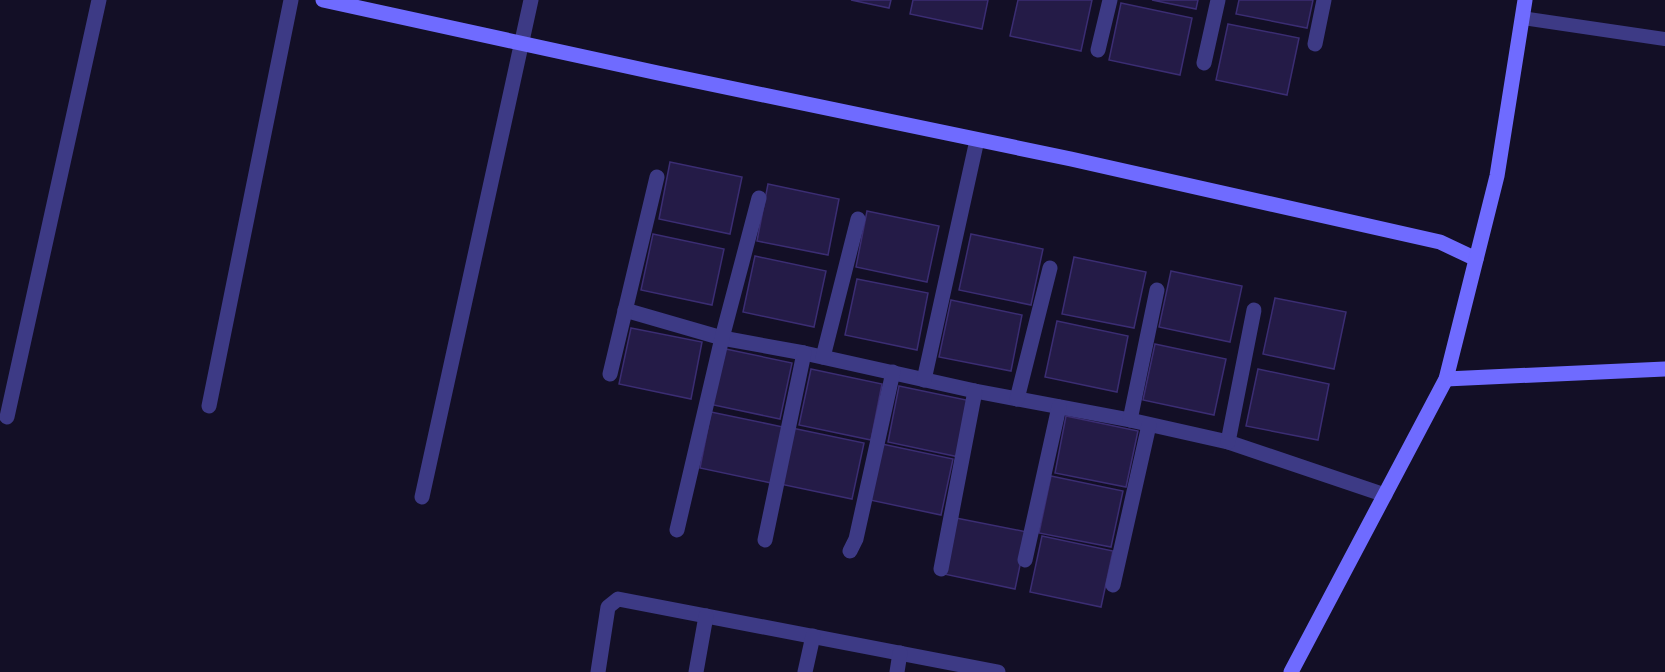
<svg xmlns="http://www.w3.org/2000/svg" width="1665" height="672" font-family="Montserrat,sans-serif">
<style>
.building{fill:#241b47;stroke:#3b2d73;stroke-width:1.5}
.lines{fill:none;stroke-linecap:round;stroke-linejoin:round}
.lane{stroke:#3d3a85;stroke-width:14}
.street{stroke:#3d3a85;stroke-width:15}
.secondary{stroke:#6f6bff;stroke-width:15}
</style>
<rect width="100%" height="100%" fill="#130f26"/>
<g class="building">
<path d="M851,0H891L889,8Z"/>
<path d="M913,0H988L982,29L910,14Z"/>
<path d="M1018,0H1092L1081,51L1010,36Z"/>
<path d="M1152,0H1198L1196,9Z"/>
<path d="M1239,0H1313L1307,28L1236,14Z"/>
<path d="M1121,3L1192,18L1180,75L1109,60Z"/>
<path d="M1228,24L1299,38L1287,95L1216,80Z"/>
<path d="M670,162L742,177L730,234L659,219Z"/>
<path d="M768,184L839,199L828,255L757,241Z"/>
<path d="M867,211L939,226L927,282L856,267Z"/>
<path d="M653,234L724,249L712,305L641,290Z"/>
<path d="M971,234L1043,249L1031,305L959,290Z"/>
<path d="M755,256L826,271L814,327L743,312Z"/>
<path d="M1074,257L1146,272L1134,328L1062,314Z"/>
<path d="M1171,271L1242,286L1230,342L1159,327Z"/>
<path d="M857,279L928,293L917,350L845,335Z"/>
<path d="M1275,298L1346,312L1334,369L1263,354Z"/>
<path d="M951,300L1022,315L1011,371L939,357Z"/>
<path d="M1057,321L1128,336L1117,392L1045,377Z"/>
<path d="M631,328L702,342L691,399L619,384Z"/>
<path d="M1155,344L1226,359L1214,415L1143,400Z"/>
<path d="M721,348L792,363L780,419L709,404Z"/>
<path d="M811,369L882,384L871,440L799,425Z"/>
<path d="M1258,369L1329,384L1318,440L1246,426Z"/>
<path d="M899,386L971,401L959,457L888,442Z"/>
<path d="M711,412L783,427L771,483L700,468Z"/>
<path d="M1066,416L1138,431L1126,487L1055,473Z"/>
<path d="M792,428L864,443L852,499L780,484Z"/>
<path d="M882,444L953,459L941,515L870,500Z"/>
<path d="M1051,476L1123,491L1111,547L1039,533Z"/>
<path d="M956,518L1027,532L1015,589L944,574Z"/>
<path d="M1042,536L1113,551L1101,607L1030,592Z"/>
</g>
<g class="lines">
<path class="lane" d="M1522,18L1665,39"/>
<g class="street">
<path d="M1315,44L1324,0"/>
<path d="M1098,50L1110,0"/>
<path d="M1204,63L1218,0"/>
<path d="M625,310L722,338L804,353L975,391L1130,420L1228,442L1385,495"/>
<path d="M823,357L858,219"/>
<path d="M610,374L657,177"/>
<path d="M924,380L977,140"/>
<path d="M1017,399L1050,268"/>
<path d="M209,406L291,0"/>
<path d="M7,417L99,0"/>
<path d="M1130,420L1157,290"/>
<path d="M1228,442L1254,310"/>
<path d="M422,497L531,0"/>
<path d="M677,530L722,338L759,198"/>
<path d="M765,540L804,353"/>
<path d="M850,551L856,539L893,372"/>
<path d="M1025,560L1059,407"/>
<path d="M941,569L975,391"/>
<path d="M1113,585L1149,425"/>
<path d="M598,672L608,607L618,599L998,672"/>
<path d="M696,672L706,616"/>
<path d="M805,672L813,636"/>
<path d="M897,672L900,653"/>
</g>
<g class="secondary">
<path d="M323,0L658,73L1071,159L1440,242L1476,259"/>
<path d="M1446,379L1665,369"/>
<path d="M1291,672L1446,379L1497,176L1525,0"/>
</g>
</g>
</svg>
